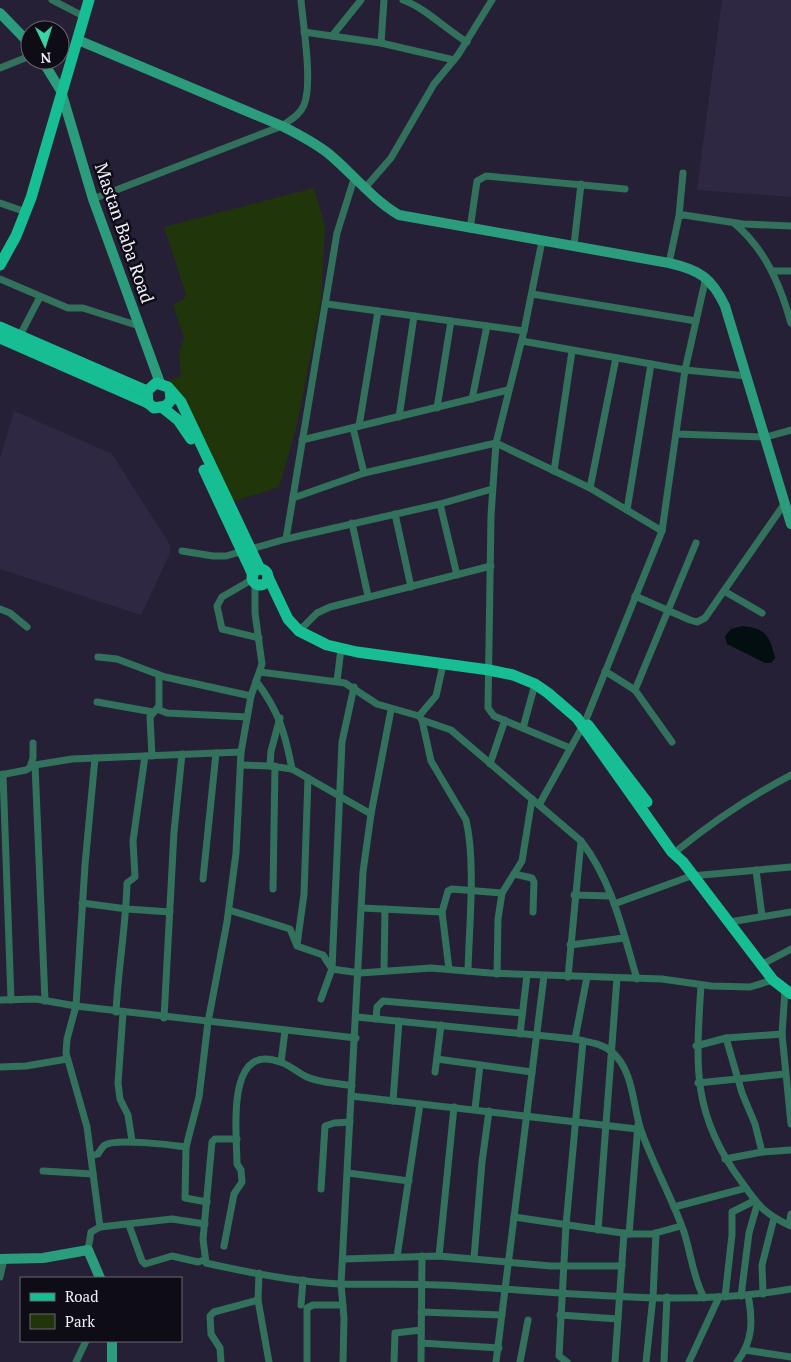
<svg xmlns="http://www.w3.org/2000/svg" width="791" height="1362" font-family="'PT Serif',serif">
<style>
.built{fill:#2f2843}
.green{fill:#20360a}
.water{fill:#020e0f}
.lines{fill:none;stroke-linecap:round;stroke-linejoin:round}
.street{stroke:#32715c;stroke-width:7}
.secondary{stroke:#2b9c7c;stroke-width:10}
.primary{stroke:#17be94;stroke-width:11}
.labels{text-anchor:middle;stroke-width:5;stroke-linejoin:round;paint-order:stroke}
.street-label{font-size:18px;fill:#f2effd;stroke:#0e0c15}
</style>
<rect width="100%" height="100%" fill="#252035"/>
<g class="built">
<path d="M722,0H791V197L697,190Z"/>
<path d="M14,411L112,454L170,545V553L141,615L0,569V459Z"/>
</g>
<path class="green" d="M314,188L325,226L321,302L296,429L279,487L229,503L169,380L181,376L179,354L184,338L173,305L184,299L186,294L164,227Z"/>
<path class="water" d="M743,626C766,629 769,635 775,658L771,663H765L727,644L725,636L731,629Z"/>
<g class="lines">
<g class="street">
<path d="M52,0L83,16"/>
<path d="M403,0C427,9 445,29 467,42"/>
<path d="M304,32L381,43L454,60"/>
<path d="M332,36L361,0"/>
<path d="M381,43L384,0"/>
<path d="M0,68L30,56"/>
<path d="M364,189L391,158L434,84L458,55L492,0"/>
<path d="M93,199L282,126C290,120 300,115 304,105C313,83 303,25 301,0"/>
<path d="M0,203L26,212"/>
<path d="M679,216L683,173"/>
<path d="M734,223C765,249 780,284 791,323"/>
<path d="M470,229L477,181L486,176L625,189"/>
<path d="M542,241L524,331L496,443L491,516L488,708L494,716L570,748"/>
<path d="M574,245L581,184"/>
<path d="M669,263L679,216L684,215L743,224L791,226"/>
<path d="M772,271H791"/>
<path d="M0,279L68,308H83L139,326"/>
<path d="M532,294L696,321"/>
<path d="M327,304L524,331"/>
<path d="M18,339L40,297"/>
<path d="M522,341L685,370L747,376"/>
<path d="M472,399L487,326"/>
<path d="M437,408L451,321"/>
<path d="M399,417L414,316"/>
<path d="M359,426L378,311"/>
<path d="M353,428L364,473"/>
<path d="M676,434L766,437L791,430"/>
<path d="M302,440L508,390"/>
<path d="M554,471L572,351"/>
<path d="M590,488L616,358"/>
<path d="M293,498L364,473L496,443L590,488L662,531"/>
<path d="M627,510L651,364"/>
<path d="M395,514L411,587"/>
<path d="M352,523L368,596"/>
<path d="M286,539L337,233L354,179"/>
<path d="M182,551L213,556H226L286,539L440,504"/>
<path d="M457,575L440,504L492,489"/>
<path d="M253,579L222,597L217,606L222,629L259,638"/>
<path d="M724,591L762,613"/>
<path d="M635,596L690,620L697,622L705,618L785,503"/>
<path d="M0,609L10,613L27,627"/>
<path d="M299,631L317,613L330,607L491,566"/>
<path d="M98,657L117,659L165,677L251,696"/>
<path d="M605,671L635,690L672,742"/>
<path d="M260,672L345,683L377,704L419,716L422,720L431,761L466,820C476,862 469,927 468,971"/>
<path d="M256,681C279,711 285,733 292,769"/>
<path d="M337,681L341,649"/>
<path d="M635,690L696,543"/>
<path d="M97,702L153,712"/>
<path d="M157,709L167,713L247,717"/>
<path d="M419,716L436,696L443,665"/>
<path d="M422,720L451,730L581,841C612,880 623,932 637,979"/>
<path d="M523,728L535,684"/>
<path d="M152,756L150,717L159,706V675"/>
<path d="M490,764L505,720"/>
<path d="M35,765L45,1001"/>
<path d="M241,765L270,766L292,769L371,814"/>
<path d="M270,766L271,751L280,718"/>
<path d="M30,767L33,758V743"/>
<path d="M3,774L11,1000"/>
<path d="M0,775L26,770L35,765L72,759L241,752"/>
<path d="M539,805L585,722L662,531L685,370L706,277"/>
<path d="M679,849C714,821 751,796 791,775"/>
<path d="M756,870L762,916"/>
<path d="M514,874L532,878L534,882L533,912"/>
<path d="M203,879L216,753"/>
<path d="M273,889L275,766"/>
<path d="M574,895L611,896"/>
<path d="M82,903L127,909L170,912"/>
<path d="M614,904L691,876L791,867"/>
<path d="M362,908L442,912"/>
<path d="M229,910L290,929L297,946L323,955L332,969L360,973L431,968L490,973L662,979L711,986L750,987L773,980"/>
<path d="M729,922L791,912"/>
<path d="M297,945L304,894L308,778"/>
<path d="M570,945L624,938"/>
<path d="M761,965L791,949"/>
<path d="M449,969L442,912L448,891L452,889L502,893"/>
<path d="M384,971L385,909"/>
<path d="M497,974L498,919L502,893L522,861L532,799"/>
<path d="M568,977L581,841"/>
<path d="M701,985C696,1065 691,1113 741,1181C757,1204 765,1215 791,1226"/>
<path d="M785,990L782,1034L791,1124"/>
<path d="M321,999L332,969L342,742L354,687"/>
<path d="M0,1000L36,999L76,1006L85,865L95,758"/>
<path d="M116,1012C118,969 126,926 127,883L135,877L133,841L145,756"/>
<path d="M123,1013L118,1083L120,1099L128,1115L132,1141"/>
<path d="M357,1017L575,1039C587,1042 601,1043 611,1051C635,1071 632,1107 642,1133C654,1166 672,1198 684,1232C691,1254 693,1277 704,1298"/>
<path d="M164,1018L174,832L182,754"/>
<path d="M376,1019L377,1007L383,1001L522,1013"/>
<path d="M520,1034L527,975"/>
<path d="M726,1038L742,1093L755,1124L762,1152"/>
<path d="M575,1039L587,977"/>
<path d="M696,1046L726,1038L782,1034"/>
<path d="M437,1059L532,1072"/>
<path d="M281,1062L285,1031"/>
<path d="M0,1067L26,1066L67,1059"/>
<path d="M435,1072L441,1025"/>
<path d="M698,1083L785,1074"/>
<path d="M351,1096L637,1129"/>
<path d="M393,1101L399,1021"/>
<path d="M475,1109L480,1065"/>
<path d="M237,1139H215L212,1142L203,1239L206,1263C250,1273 296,1282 341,1284C380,1285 419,1283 458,1286C566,1292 684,1308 791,1289"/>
<path d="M91,1156L98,1154C100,1151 102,1147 105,1145C115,1138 172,1145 186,1147"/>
<path d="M725,1159L762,1152L791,1150"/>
<path d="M43,1171L93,1174"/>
<path d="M348,1173L409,1181"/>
<path d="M321,1189L325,1126L334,1123L350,1122"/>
<path d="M207,1202L185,1198L186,1147L199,1097L208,1022L227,922L236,853L241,752L251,696L262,664L255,613V583"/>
<path d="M674,1207L746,1188"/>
<path d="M514,1217L629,1234H652L681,1226"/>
<path d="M129,1225L142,1261L145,1264L172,1256L198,1262L204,1260"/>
<path d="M789,1225L791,1214"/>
<path d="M100,1227L87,1127L66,1053L67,1039L76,1006L356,1038"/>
<path d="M598,1230L617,978"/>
<path d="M629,1234L638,1125"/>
<path d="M224,1246L234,1194L242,1182L241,1170L237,1164C237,1134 225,1041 280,1062C290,1065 298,1073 307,1077C320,1083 338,1083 352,1086"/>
<path d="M88,1250L91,1232L100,1227L172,1219L205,1224"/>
<path d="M439,1256L454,1107"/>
<path d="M397,1257L420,1104"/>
<path d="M474,1258L482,1162L489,1111"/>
<path d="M343,1259L439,1256L551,1266H622"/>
<path d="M259,1273L258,1300L269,1362"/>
<path d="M0,1277L4,1259"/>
<path d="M763,1294L762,1265L774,1218"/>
<path d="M741,1296L749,1233L757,1205"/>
<path d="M725,1297L732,1235V1212L754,1201"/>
<path d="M301,1305L303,1280"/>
<path d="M421,1312L502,1315"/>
<path d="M560,1315L618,1319"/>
<path d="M421,1343L499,1348"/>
<path d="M745,1350L791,1357"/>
<path d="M76,1362L86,1341"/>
<path d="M221,1362L220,1348L211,1334L210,1316L214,1312L258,1300"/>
<path d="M307,1362V1308L313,1305H343"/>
<path d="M343,1362L344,1318L341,1284L363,872L371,814L391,710"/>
<path d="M394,1362L395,1333L421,1330"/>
<path d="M421,1362L422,1256"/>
<path d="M496,1362L544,976"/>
<path d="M520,1362L528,1320"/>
<path d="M567,1362L559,1356L566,1225L583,1041"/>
<path d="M615,1362L624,1233"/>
<path d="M646,1362L653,1297L656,1233"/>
<path d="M664,1362L667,1297"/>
<path d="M689,1362L719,1297"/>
<path d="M737,1362C753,1341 753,1321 748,1295"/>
</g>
<g class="secondary">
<path d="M0,13L30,44"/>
<path d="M78,40L282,126C298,134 314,142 329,154C353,174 372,199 399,215L669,263C700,270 712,278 725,306L791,524"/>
<path d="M42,60L61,91L93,199L160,383"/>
<path d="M0,1259L43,1258L88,1250L100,1278"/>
<path d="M112,1362V1341"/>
</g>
<g class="primary">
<path d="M0,265L16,236L31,198L89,0"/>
<path d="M0,327L147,391"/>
<path d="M0,338L148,403"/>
<path d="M170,390L171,400L166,406L154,408L148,403L147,391L156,383L168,387L181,402L260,569"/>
<path d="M163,408L178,420L191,439"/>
<path d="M204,470L253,575"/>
<circle cx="260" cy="577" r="8"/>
<path d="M268,577L288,619L299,631L327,645L357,652L489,670L513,675L535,684L548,693L577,718L672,852L683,862L773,980L791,994"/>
<path d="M588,725L647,802"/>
</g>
</g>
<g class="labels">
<g class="street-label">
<text transform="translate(124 233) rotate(71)" y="6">Mastan Baba Road</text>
</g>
</g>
<rect x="20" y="1277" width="162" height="65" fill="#0e0c15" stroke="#696772"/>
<rect x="30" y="1293" width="25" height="8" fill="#17be94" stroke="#696772"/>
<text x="65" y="1302" font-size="15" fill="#f2effd">Road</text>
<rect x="30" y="1314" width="25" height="15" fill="#20360a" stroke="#696772"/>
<text x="65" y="1327" font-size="15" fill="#f2effd">Park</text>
<g transform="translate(45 45) rotate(176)"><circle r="24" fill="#0e0c15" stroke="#696772"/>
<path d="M0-4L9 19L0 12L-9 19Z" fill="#39d4a5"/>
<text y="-8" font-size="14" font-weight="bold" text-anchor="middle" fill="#f2effd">N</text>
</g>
</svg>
